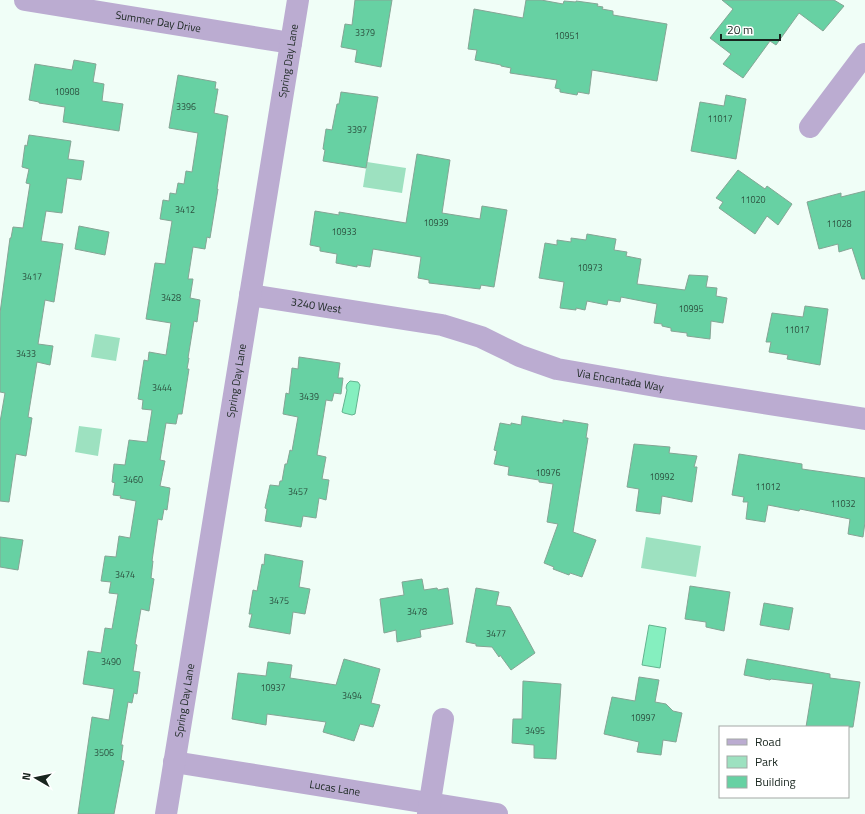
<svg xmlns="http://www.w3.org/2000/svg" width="865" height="814" font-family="'Titillium Web',sans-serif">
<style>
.green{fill:#9de1c0}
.water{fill:#85efbf;stroke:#64b28f}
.building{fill:#67d1a3;stroke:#85a595}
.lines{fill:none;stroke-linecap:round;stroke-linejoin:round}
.street{stroke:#bbacd1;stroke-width:22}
.labels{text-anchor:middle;stroke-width:4;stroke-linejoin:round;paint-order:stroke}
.number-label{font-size:9px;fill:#2c503f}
.street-label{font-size:11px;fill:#18251e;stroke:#fff}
</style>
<rect width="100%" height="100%" fill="#f0fef7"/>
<g class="green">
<path d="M367,162L406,168L402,193L363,187Z"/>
<path d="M95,334L120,338L116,361L91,357Z"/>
<path d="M79,426L102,429L98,456L75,452Z"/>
<path d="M646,537L701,546L696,577L641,568Z"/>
</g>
<g class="water">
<path d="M350,381L358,382L360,385L355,414L352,415L344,413L342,412L347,390L346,388L347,384Z"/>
<path d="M649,625L666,628L660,668L642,665Z"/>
</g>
<g class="building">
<path d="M355,0H392L381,67L355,62L357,50L341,47L345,24L352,25Z"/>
<path d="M526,0H541L563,4L564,1L576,2V1L598,4L597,6L603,7L602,9L613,11V15L667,24L657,81L592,70L589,94L578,92L577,95L560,92V89L555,88L557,80L510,73L511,68L501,66V65L475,60L477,50L468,49L474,9L523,18Z"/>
<path d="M722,0H834L844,6L823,31L799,13L776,45L770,41L743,78L723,64L731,54L710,38L733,9Z"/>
<path d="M74,60L96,64L93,82L104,84L102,101L123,104L119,131L63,122L65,107L39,103V102L29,100L35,64L72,70Z"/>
<path d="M178,75L216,82L215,89H218L214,113L228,116L217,189H218L210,238L207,237L205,249L193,247L188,279H193L190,298L200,300L197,322L194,321L188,358H189L187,369H189L182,414H178L176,424L166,423L160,460L165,461L160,486L170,488L167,510L164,509L162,520L158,519L152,561H153L151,578L154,579L149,611L141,609L135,644L137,645L133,671L140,672L137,694L134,693L132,703L128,702L121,745H123L121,760L124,761L114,814H78L92,717L109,720L114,689L83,684L88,651L101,653L105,628L112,629L118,594L109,593L111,582L101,581L105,556L116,557L119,536L130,538L136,501L120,498L121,496L113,495L115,483L112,482L114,464L125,465L129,440L147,442L152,410L142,409L143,400L138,399L144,360L148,361L149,352L166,355L171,323L146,319L155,263L165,264L172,221L160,219L163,200L169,201L170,193L176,194L178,183L184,184L186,171L192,172L198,133L169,128Z"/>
<path d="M341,92L378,97L366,168L323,161L325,150L323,149L326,129L332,130L337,104H339Z"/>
<path d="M726,95L746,99L736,159L691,151L700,102L724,106Z"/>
<path d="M29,135L71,141L68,159L84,161L81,180L67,178L62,213L46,211L41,241L63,244L54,302L45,300L38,344L53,346L50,365L37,362L28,417L32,418L26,456L16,454L9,502L0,501V422L5,393L0,392V313L10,238H11L13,227L23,228L30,184L26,183L29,169L22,167L25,145L27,146Z"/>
<path d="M417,154L450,160L442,213L480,219L482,206L507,210L494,287L481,285L480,289L429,283V280L418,278L421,257L373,249L370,267L357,265V267L336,263L337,254L320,251V247L310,245L315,211L339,215V212L406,223Z"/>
<path d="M738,170L765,189L767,186L792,204L778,225L767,216L755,234L719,208L723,202L716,198Z"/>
<path d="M865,191V279H862L852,248L839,252L838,244L819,249L807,202L841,193V197Z"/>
<path d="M79,226L109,232L105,255L75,249Z"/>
<path d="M587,234L616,239L614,250L627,252L626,256L641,259L637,284L685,290L689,275L708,276L706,287L717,288L716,296L727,298L723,323L711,321L710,339L687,336V333L671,331V328L662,326V324L654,323L657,304L621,297L620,302L608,300L607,305L587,301L585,310L576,308V310L560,308L564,282L539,278L545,243L557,245V240L571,242V238L586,240Z"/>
<path d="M805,306L828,309L820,365L787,359L788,355L769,352L771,342H766L772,313L803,317Z"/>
<path d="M299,357L340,363L338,378H343L341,394L334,393L332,401L326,400L317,455L326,457L322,479L329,480L326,500L319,498L316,518L303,516L301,527L265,521L267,509L265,508L270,485L279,486L280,481H282L285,464H287L290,450L292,451L298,417L283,414L286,393L289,394L292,368L298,369Z"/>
<path d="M522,416L563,423V420L588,424L586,438H588L573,532L596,540L582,577L570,573L569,575L553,569L554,567L544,563L558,524L547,522L553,484L539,482V480L508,475L509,467L494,464L497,451L494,450L500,423L511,425V423L521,425Z"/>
<path d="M634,444L670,447L669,453L697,456L694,467H697L692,502L662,496L660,514L636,511L639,489L627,487Z"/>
<path d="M739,454L802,464V469L865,478V522L863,537L848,534L850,519L800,509L799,511L768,505L765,522L746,519L748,502H743L744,497L732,495Z"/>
<path d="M0,537L23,540L18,570L0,567Z"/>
<path d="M265,554L303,561L299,587L310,589L305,614L293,612L290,634L249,627L252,614H249L253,590L257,591L262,564L264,565Z"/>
<path d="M422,579L424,590L437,588L438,590L448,588L453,624L420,630L421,637L397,642L396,630L384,633L380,599L404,595L402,582Z"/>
<path d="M690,586L730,592L724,631L706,627V622L685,619Z"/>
<path d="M476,588L499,592L496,605L510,607L535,653L511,670L500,655L499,657L492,647L476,646V644L466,642Z"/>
<path d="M764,603L793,608L789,630L760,625Z"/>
<path d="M344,659L380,669L371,703L380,705L373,727L360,724L354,741L323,732L326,722L267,714L266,725L232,719L238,673L266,676L268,662L292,665L290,678L336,685Z"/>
<path d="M747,659L830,674V678L860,682L853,727H806L813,684L771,679L770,680L744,675Z"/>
<path d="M639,677L659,680L655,702L666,704L673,711L682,713L676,742L663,740L661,755L637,752L639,742L604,734L612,697L635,701Z"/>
<path d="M523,681L561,684L556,759L534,758V745L512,743L513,719H522Z"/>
</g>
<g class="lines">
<g class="street">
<path id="s1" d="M25,0L291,43"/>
<path d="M810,127L865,54"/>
<path id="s2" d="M250,295L442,325L481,337L520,356L557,369L661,387L865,419"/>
<path id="s3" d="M174,762L497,814"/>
<path id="s4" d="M166,814L298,0"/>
<path d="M428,814L443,719"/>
</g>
</g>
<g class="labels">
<g class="number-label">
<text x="365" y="36">3379</text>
<text x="567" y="39">10951</text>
<text x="67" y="95">10908</text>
<text x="186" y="110">3396</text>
<text x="720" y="122">11017</text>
<text x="357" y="133">3397</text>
<text x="753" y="203">11020</text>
<text x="185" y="213">3412</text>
<text x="436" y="226">10939</text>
<text x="839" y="227">11028</text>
<text x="344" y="235">10933</text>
<text x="590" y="271">10973</text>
<text x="32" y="280">3417</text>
<text x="171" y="301">3428</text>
<text x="691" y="312">10995</text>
<text x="797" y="333">11017</text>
<text x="26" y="357">3433</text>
<text x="162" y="391">3444</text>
<text x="309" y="400">3439</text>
<text x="548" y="476">10976</text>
<text x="662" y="480">10992</text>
<text x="133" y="483">3460</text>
<text x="768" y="490">11012</text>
<text x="298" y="495">3457</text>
<text x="843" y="507">11032</text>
<text x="125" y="578">3474</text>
<text x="279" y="604">3475</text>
<text x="417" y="615">3478</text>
<text x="496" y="637">3477</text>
<text x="111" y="665">3490</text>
<text x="273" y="691">10937</text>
<text x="352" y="699">3494</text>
<text x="643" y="721">10997</text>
<text x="535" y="734">3495</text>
<text x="104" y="756">3506</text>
</g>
<g class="street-label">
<text dy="4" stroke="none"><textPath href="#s1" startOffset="135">Summer Day Drive</textPath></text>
<text dy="4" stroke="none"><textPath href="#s4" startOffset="763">Spring Day Lane</textPath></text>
<text dy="4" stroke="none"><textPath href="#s2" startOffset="67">3240 West</textPath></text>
<text dy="4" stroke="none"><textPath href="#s2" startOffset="382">Via Encantada Way</textPath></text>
<text dy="4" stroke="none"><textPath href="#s4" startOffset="439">Spring Day Lane</textPath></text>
<text dy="4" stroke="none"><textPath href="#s4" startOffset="115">Spring Day Lane</textPath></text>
<text dy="4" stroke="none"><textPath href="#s3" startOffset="163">Lucas Lane</textPath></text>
</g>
</g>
<rect x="719" y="726" width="130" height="72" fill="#ffffff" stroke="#a3a8a5"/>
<rect x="727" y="739" width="20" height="6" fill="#bbacd1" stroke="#a3a8a5"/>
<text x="755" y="746" font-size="12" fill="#18251e">Road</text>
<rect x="727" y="756" width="20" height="12" fill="#9de1c0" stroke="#a3a8a5"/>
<text x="755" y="766" font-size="12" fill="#18251e">Park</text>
<rect x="727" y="776" width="20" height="12" fill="#67d1a3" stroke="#a3a8a5"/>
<text x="755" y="786" font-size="12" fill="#18251e">Building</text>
<g transform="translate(36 778) rotate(279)" stroke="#ffffff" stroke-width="3" paint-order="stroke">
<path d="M0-3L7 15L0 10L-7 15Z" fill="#18251e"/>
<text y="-6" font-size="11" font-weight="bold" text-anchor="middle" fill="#18251e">N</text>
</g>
<path d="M721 34v6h59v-6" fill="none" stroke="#18251e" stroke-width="2"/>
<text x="727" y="34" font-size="12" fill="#18251e" stroke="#ffffff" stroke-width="3" paint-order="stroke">20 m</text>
</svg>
